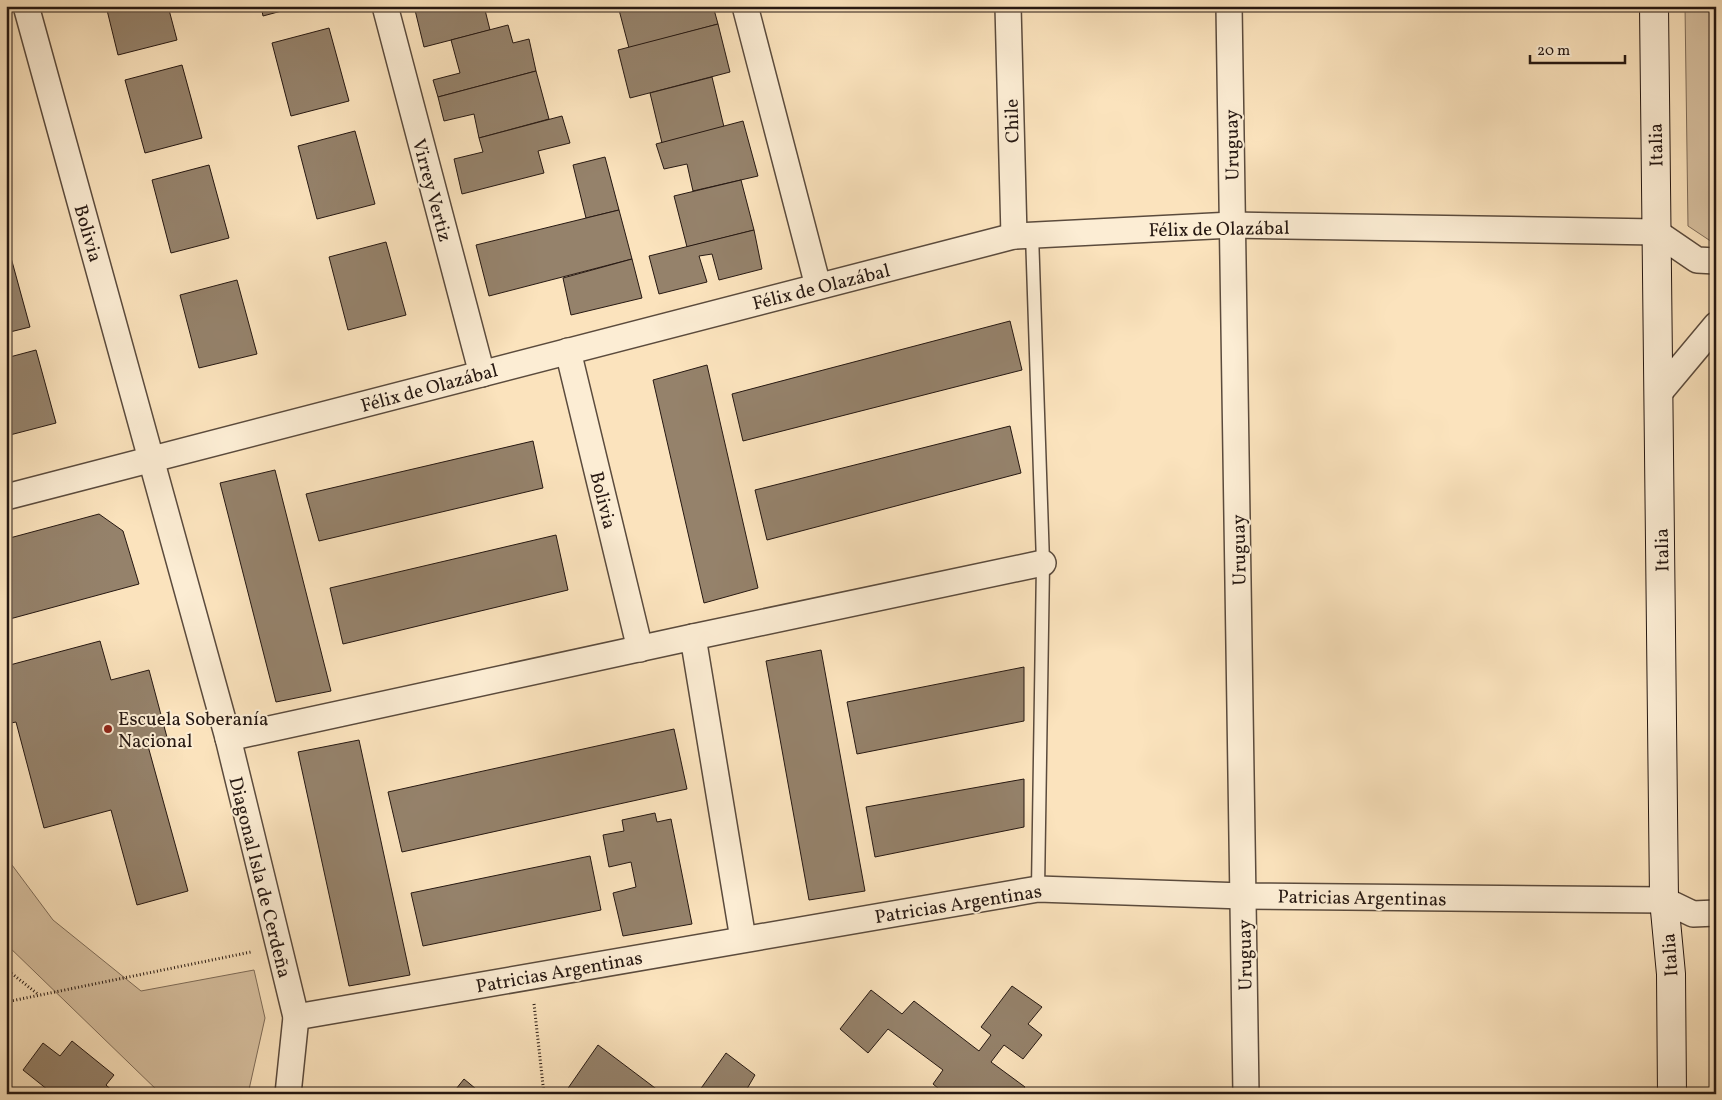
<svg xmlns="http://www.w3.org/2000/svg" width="1722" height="1100" font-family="Vollkorn,serif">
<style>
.green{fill:#d7c0a0;stroke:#7e6c59}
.building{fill:#95826b;stroke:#261812}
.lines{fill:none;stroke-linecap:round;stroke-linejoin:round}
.lane-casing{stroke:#5b4b3d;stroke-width:15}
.street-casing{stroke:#5b4b3d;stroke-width:28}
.secondary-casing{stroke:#261812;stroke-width:30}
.path{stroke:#261812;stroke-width:3;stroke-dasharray:1 2.5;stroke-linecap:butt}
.lane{stroke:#fcedd4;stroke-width:12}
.street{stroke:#fcedd4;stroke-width:25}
.secondary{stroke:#fcedd4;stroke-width:28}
.poi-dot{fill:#8f2418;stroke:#fcedd4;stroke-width:2}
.labels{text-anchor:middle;stroke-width:4;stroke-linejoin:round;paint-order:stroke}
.street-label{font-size:19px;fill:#261812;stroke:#fcedd4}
.poi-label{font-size:19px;fill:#261812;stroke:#fcedd4;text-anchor:start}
</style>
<rect width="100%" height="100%" fill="#fbe3bd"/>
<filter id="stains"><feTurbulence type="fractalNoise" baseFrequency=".004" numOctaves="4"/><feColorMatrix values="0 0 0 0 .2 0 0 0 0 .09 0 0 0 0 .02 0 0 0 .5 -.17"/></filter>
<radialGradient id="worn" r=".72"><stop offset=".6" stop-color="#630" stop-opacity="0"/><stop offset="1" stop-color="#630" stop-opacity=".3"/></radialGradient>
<g class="green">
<path d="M1685,6H1716L1715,244L1688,226Z"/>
<path d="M6,857L53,920L141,991L254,970L265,1018L248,1094H161L6,944Z"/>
</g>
<g class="building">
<path d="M106,6H168L177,40L118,55Z"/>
<path d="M261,6H300L263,16Z"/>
<path d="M414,6H484L490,30L424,47Z"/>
<path d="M618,6H713L718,24L629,48Z"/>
<path d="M718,24L730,72L630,98L618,50Z"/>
<path d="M508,25L513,43L529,39L536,71L438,97L433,80L460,73L451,40Z"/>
<path d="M329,28L349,101L291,116L272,43Z"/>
<path d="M182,65L202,138L145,153L125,80Z"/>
<path d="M536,71L549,119L479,138L474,114L444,121L438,97Z"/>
<path d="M712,77L724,127L662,143L650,93Z"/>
<path d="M562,116L570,143L538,151L544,173L462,194L454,159L483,152L479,138Z"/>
<path d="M743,121L758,176L693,191L687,164L664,169L656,144Z"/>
<path d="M355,131L375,204L317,219L298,146Z"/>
<path d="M605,157L619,210L586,218L573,165Z"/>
<path d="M209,165L229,238L171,253L152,180Z"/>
<path d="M741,180L754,230L687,247L674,196Z"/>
<path d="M619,210L632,259L489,296L476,245Z"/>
<path d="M754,230L762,269L719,280L712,254L699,256L707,282L659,294L649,256Z"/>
<path d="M386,242L406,315L348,330L329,257Z"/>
<path d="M10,254L30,327L6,333V255Z"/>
<path d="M632,259L642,298L571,315L563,278Z"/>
<path d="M237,280L257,354L199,368L180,295Z"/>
<path d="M1010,321L1022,370L743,441L732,394Z"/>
<path d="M36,350L56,423L6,436V358Z"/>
<path d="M707,365L758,588L704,603L653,380Z"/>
<path d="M1010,426L1021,473L767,540L755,490Z"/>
<path d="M533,441L543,488L319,541L306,494Z"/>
<path d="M275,470L331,691L276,702L220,483Z"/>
<path d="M99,514L123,531L139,584L6,620V539Z"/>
<path d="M556,535L568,590L343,644L330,588Z"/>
<path d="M100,641L111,680L149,670L168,741L148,746L188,891L137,905L111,810L44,828L16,722L6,724V666Z"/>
<path d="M821,650L865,891L809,900L766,661Z"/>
<path d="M1024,667V721L857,754L847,702Z"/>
<path d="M674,729L687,789L402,852L388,792Z"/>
<path d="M359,740L410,975L349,986L298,752Z"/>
<path d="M1024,779V827L875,857L866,807Z"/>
<path d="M655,813L657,822L671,819L692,924L623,936L613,893L636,887L631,862L609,867L603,835L624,831L622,820Z"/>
<path d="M590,856L601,910L423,946L411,893Z"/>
<path d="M1012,986L1042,1007L1028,1024L1042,1035L1023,1059L1004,1045L991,1062L1025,1087L1019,1094H945L933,1084L943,1070L888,1029L868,1053L840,1029L871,990L902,1014L914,1001L979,1051L991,1035L981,1027Z"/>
<path d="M72,1041L114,1075L106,1085L116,1094H53L23,1070L43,1043L60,1056Z"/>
<path d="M598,1045L663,1094H564Z"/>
<path d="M726,1053L755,1075L744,1094H697Z"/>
<path d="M464,1079L482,1094H452Z"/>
</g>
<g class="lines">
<defs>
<path id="lane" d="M1032,234L1043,563L1038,889"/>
<g id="street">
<path d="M26,6L228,738L279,947L296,1017L288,1094"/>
<path d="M385,6L482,374"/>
<path d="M745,6L818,286"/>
<path d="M1008,6L1014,236"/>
<path d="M1229,6L1246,1094"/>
<path d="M568,351L640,649"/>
<path d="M1660,392L1716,325"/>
<path d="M6,497L1014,236L1232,225L1656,232L1697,260L1716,261"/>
<path d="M693,637L1043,563"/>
<path d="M228,738L693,637L743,939"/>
<path d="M296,1017L1038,889L1243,896L1664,900L1693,914L1716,913"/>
</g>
<path id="secondary" d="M1654,6L1664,900L1671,974L1672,1094"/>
</defs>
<use href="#lane" class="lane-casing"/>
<use href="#street" class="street-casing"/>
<use href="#secondary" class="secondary-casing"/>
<g class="path">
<path d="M6,969L39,995"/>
<path d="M6,1002L251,952"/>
<path d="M534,1004L544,1094"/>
</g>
<use href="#lane" class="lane"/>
<use href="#street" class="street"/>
<use href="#secondary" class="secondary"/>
</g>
<circle class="poi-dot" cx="108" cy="729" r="5"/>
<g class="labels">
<g class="street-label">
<text transform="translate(1011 121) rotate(-91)" y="7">Chile</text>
<text transform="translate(1231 145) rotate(-91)" y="7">Uruguay</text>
<text transform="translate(1655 145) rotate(-91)" y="7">Italia</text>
<text transform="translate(433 190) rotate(75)" y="7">Virrey Vertiz</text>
<text transform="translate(1219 228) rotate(-1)" y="7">Félix de Olazábal</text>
<text transform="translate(89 233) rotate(74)" y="7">Bolivia</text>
<text transform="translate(821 286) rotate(-14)" y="7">Félix de Olazábal</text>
<text transform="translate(429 387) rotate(-15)" y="7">Félix de Olazábal</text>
<text transform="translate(604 500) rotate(76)" y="7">Bolivia</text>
<text transform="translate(1238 550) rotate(-91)" y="7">Uruguay</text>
<text transform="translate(1661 550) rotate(-91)" y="7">Italia</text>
<text transform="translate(261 877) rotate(76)" y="7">Diagonal Isla de Cerdeña</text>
<text transform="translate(1362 897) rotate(1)" y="7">Patricias Argentinas</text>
<text transform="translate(958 903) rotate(-9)" y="7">Patricias Argentinas</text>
<text transform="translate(1244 955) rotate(-91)" y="7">Uruguay</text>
<text transform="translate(1669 955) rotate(-94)" y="7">Italia</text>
<text transform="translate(559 971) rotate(-10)" y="7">Patricias Argentinas</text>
</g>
<g class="poi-label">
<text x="118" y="725">Escuela Soberanía<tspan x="118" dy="22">Nacional</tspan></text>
</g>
</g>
<rect width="1722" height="1100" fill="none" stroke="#fbe3bd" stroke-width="25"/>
<rect x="8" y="8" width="1707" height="1085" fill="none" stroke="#261812" stroke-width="2.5"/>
<rect x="12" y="12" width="1697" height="1075" fill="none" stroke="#261812"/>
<path d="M1530 55v8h95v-8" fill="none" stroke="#261812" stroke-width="2.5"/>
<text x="1537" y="55" font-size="15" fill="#261812" stroke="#fcedd4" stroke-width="4" paint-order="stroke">20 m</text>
<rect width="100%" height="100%" filter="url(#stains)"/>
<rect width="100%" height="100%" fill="url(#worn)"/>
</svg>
